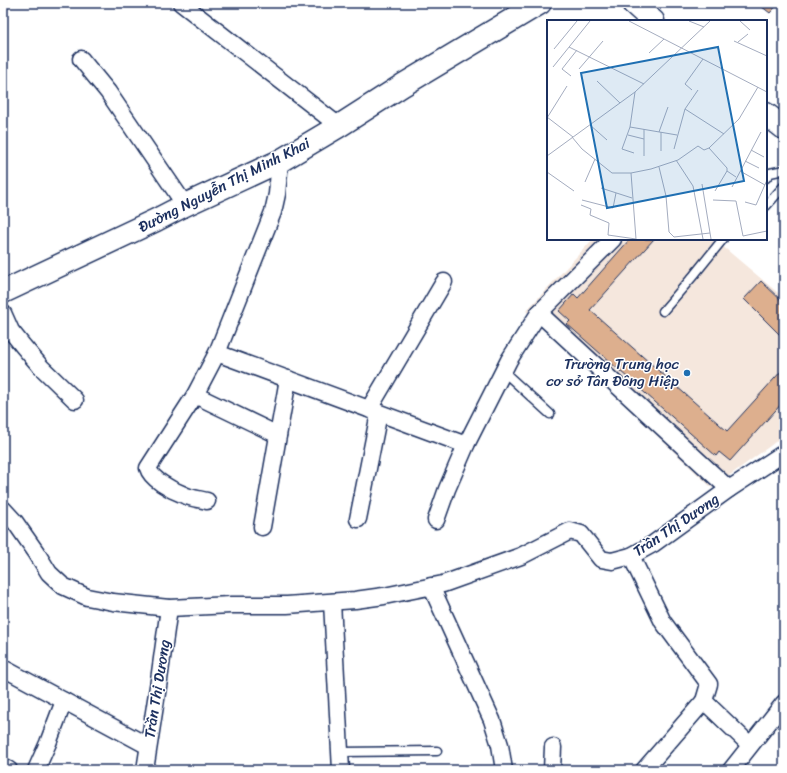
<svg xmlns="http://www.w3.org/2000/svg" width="787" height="773" font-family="Sriracha,sans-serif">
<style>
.built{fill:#f5e7dd}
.building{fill:#ddaf8e;stroke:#1b2f5e}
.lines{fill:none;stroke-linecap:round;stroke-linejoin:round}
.service-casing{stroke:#1b2f5e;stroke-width:11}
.minor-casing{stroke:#1b2f5e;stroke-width:19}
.secondary-casing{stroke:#1b2f5e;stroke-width:25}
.service{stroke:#fff;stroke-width:8}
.minor{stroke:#fff;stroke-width:16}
.secondary{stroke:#fff;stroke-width:22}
.poi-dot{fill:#1f6fb2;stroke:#fff;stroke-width:1.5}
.labels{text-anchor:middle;stroke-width:3;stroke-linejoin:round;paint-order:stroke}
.street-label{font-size:15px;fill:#1b2f5e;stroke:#fff}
.poi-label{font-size:15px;fill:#1b2f5e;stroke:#fff;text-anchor:end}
.inset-road{fill:none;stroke:#a4acbf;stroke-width:1}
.view{fill:#1f6fb2;fill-opacity:0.15;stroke:#1f6fb2;stroke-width:2}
.inset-edge{fill:none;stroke:#1b2f5e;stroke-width:2}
</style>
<rect width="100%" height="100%" fill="#fff"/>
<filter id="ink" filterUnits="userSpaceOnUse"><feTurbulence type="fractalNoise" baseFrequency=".025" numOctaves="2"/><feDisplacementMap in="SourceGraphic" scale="8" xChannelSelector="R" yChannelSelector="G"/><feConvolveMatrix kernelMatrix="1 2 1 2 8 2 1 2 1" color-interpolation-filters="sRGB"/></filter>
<g filter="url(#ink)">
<path class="built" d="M593,239H714L784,298V435L770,446L712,488L526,311Z"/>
<g class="building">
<path d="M757,3H779L770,13Z"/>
<path d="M630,239H654L590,310L727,431L784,368V401L730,461L719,452L716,456L567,324L570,321L559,311L574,294L578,298Z"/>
<path d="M761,281L784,303V339L744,299Z"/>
</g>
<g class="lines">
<defs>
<g id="service">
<path d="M766,178L770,173L784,170"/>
<path d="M766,206L784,186"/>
<path d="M663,311L694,275L723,239"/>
<path d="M504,372L550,414"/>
<path d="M340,752L437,751"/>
</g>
<g id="minor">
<path d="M181,3L339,126"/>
<path d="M81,59L108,92L185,205"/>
<path d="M3,313L11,331L23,346L41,367L75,400"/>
<path d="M539,313L729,489"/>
<path d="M217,353L466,445"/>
<path d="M195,395L278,435"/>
<path d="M369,409L444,282"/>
<path d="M207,501C199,499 189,498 182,494C171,490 151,479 148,468L195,395L217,353L273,212L277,194L280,161"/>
<path d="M3,509L15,522L36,552L49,573L63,586L87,597L113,602L169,608L231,605H287L355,600L384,596L443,584L521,556L570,531L581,534L601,559L612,561L631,556L653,544L729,489L784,453"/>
<path d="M358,519L379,413"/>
<path d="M436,520L447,489L466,445L509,360L539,313L613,239"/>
<path d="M262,527L288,379"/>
<path d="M631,556L663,622L709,684L704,701L750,745"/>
<path d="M431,586L492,720L500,745L504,770"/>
<path d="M332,602L341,770"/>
<path d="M3,668L148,746"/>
<path d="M3,767L9,770"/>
<path d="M36,770L48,743L64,701"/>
<path d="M145,770L159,680L169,608"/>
<path d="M552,770L553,747"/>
<path d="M644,770L704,701"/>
<path d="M731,770L784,703"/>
</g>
<g id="secondary">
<path d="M633,3L653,21"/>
<path d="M766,114L784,128"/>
<path d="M3,292L156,220L185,205L280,161L339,126L403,85L540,3"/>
</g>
</defs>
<use href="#service" class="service-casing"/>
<use href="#minor" class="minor-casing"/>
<use href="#secondary" class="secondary-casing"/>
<use href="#service" class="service"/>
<use href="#minor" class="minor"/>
<use href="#secondary" class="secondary"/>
</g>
</g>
<circle class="poi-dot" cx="687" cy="373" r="4"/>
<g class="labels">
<g class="street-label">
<text transform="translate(224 185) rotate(-27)" y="5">Đường Nguyễn Thị Minh Khai</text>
<text transform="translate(676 525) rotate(-34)" y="5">Trần Thị Dương</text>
<text transform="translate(157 689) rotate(-81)" y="5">Trần Thị Dương</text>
</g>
<g class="poi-label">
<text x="679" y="369">Trường Trung học<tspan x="679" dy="17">cơ sở Tân Đông Hiệp</tspan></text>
</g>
</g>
<g transform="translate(547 20)">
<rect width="220" height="220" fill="#fff"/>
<path class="inset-road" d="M82,1L220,72M142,1L157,7M193,1L203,10M187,21L220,36M191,22L201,14M22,27L97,64M7,29L30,1M102,33L117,19M6,47L43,1M32,49L56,21M24,56L15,49L30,30M50,61L73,83M145,70L138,64L156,39M138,89L177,114M0,97L26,117M0,98L20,66M43,105L60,120M83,107L130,115M97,109V136M112,112L121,87M81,115L97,119M25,117L35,129L65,153H84L104,149L131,140L151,126L157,130L162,128L192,99L211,67M162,128L180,148V151L189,157M127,129L138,89L151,70M204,130L217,137M114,131V112M87,133L75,129L83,107L88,72M0,136L88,72L163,1M129,140L146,166L156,219M198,141L212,148M112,147L119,176L122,212L127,217L163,213M193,151L218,165M0,152L27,171M84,153L89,219M38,162L48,139M155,164L164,219M185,167L214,112M54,168L85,178M168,171L180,151M35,180L66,188L69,173M166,180L189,181L196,216L220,211M198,182L209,185L220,160M34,185L44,189L43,195L62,203L61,215L89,219"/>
<path class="view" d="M171,27L197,161L60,188L34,53Z"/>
<rect width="220" height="220" class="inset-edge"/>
</g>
<rect width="787" height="773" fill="none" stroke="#fff" stroke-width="16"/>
<rect x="8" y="8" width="771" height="757" fill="none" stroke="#1b2f5e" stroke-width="1.5" filter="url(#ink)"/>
</svg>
